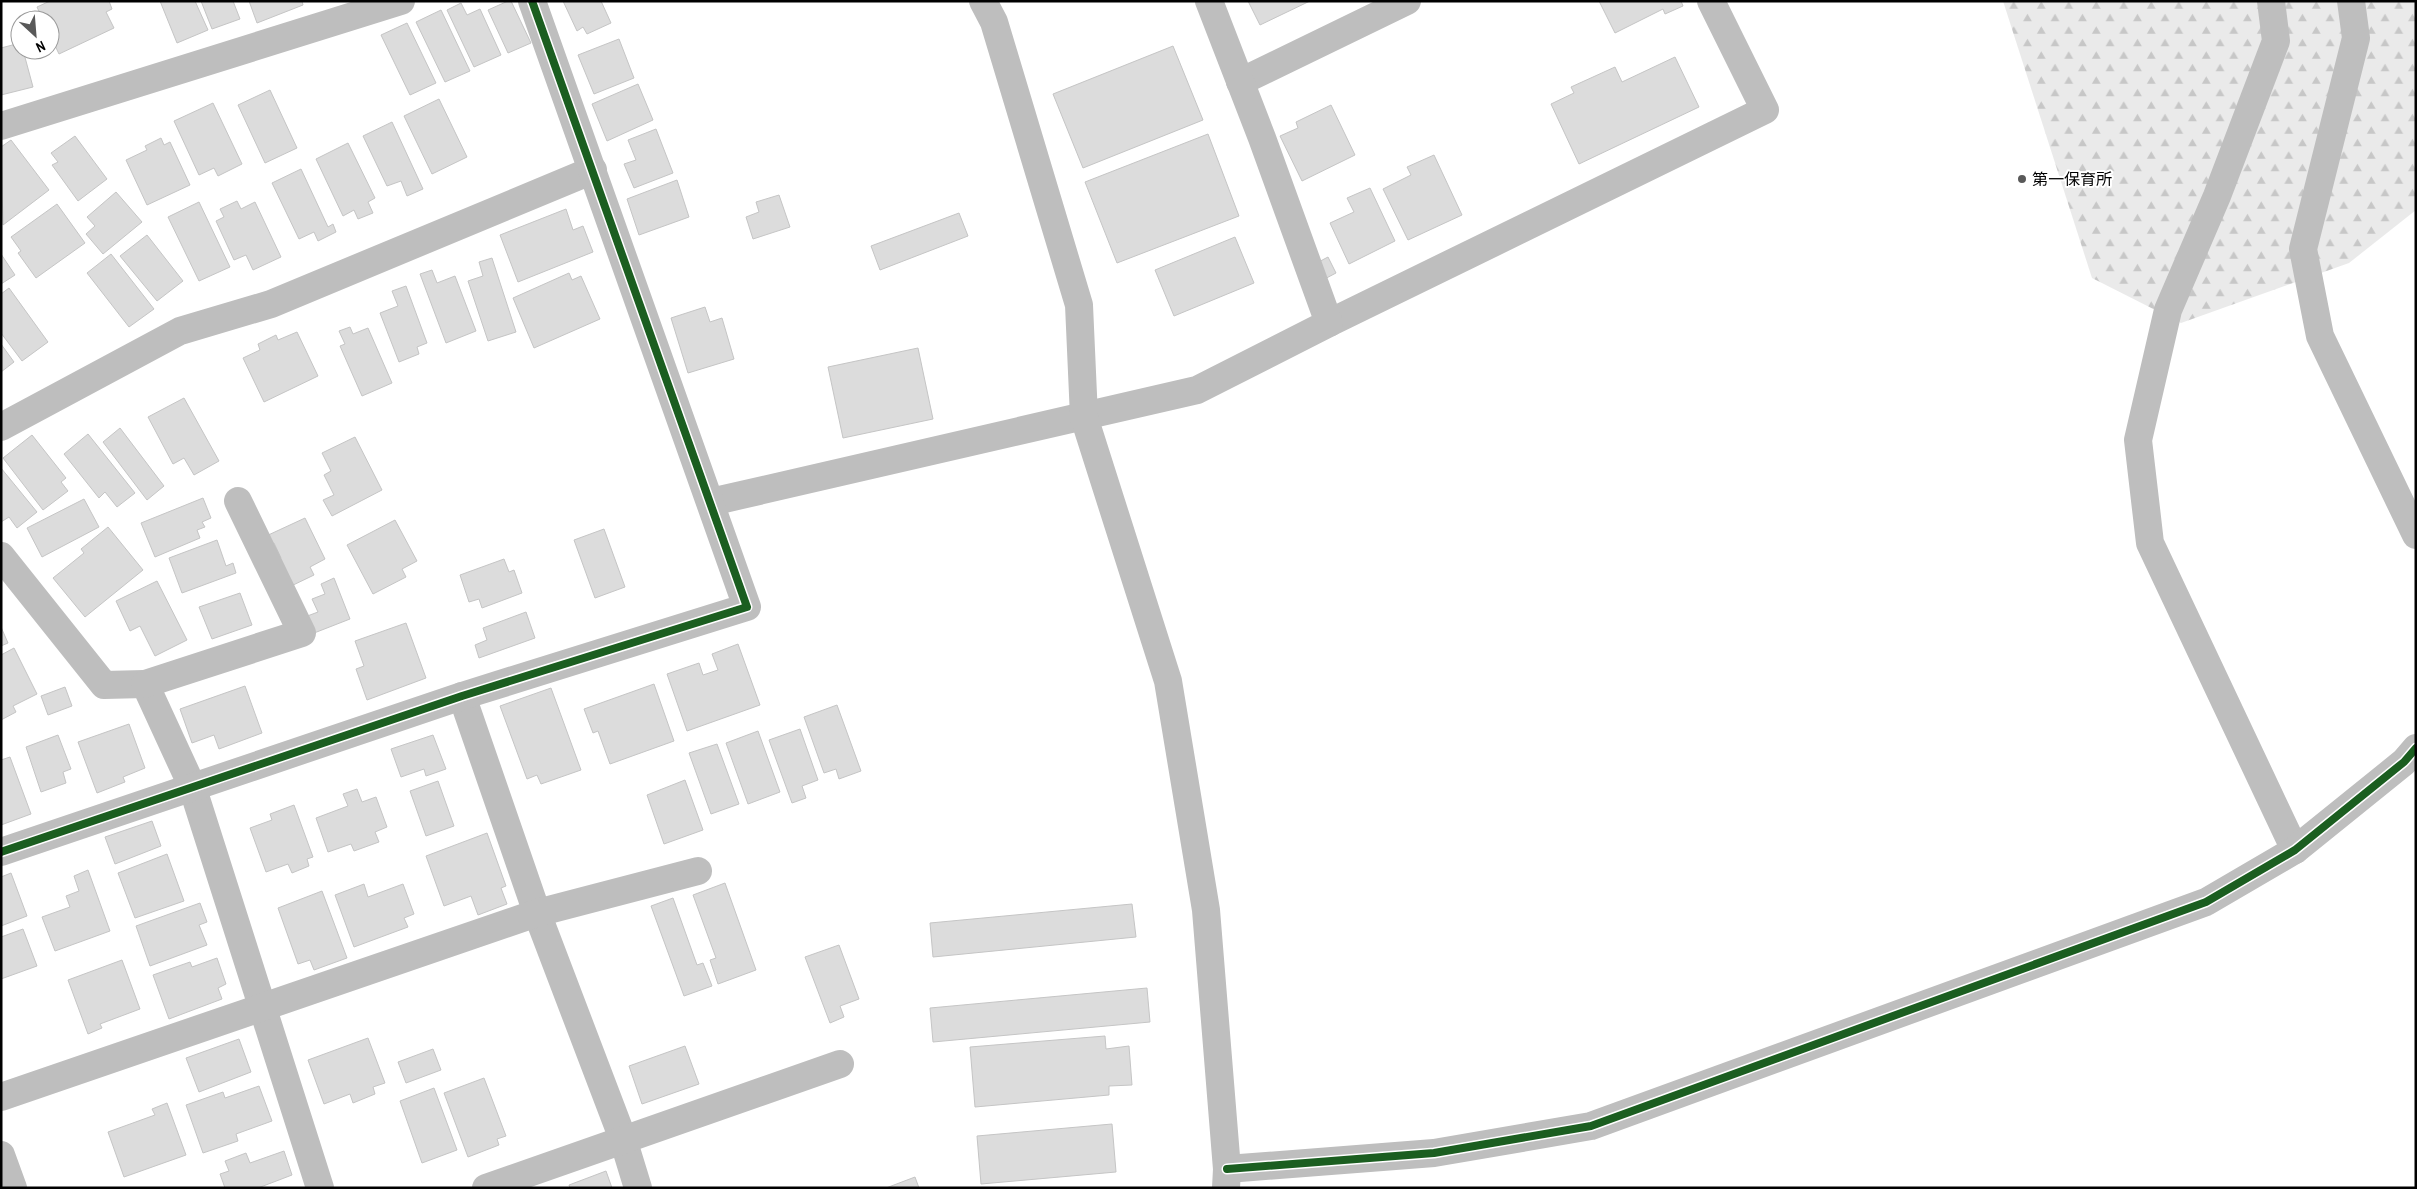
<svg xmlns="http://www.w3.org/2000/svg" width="2417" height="1189" font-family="'Archivo Narrow','Noto Sans JP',sans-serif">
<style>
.forest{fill:url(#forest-firs)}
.building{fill:#dcdcdc;stroke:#c5c5c5}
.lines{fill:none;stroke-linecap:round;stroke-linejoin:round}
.minor{stroke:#bebebe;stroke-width:28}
.tertiary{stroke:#bebebe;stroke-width:28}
.cycleway-casing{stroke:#fff;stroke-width:11}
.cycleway{stroke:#1b5e20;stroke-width:8}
.poi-dot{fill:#595959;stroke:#fff;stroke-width:2}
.labels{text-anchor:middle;stroke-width:4;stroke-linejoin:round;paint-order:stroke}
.poi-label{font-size:16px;fill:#000;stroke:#fff;text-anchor:start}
</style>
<defs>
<pattern id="forest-firs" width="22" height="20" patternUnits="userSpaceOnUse" patternTransform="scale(1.25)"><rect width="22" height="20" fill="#eaeaea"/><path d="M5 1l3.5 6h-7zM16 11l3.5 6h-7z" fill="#c7c7c7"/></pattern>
</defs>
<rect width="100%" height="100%" fill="#fff"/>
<path class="forest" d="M2003,1H2416V210L2349,263L2181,323L2092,278Z"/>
<g class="building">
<path d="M50,1H109L112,9L106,12L114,28L59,54L50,35V20H43L37,7Z"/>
<path d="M160,1H195L208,30L177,43Z"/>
<path d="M201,1H233L240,19L212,29Z"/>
<path d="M249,1H302L303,5L257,23Z"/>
<path d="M508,1H511L531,43L508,53L488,10Z"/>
<path d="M563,1H601L611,23L587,34L583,27L577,31Z"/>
<path d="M1248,1H1310L1260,25Z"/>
<path d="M1599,1H1681L1683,6L1665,14L1663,9L1615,33Z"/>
<path d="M461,3L467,15L480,9L501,55L474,67L447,10Z"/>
<path d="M441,10L470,71L445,82L416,22Z"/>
<path d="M407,23L436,83L410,95L381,35Z"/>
<path d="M619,39L634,78L594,94L578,55Z"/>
<path d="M20,43V50H23L33,87L1,95V48Z"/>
<path d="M1173,46L1203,120L1083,168L1053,94Z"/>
<path d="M1675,57L1699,107L1579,164L1551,104L1574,93L1571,87L1615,67L1622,82Z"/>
<path d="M638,84L653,120L607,141L592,104Z"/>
<path d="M270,90L297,148L265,163L238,105Z"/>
<path d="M439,99L467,157L432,174L404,116Z"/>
<path d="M213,103L242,164L218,176L214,168L199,175L174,121Z"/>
<path d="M1331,105L1355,155L1302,181L1280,136L1298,128L1296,122Z"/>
<path d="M392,122L423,189L407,196L401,181L387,186L363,136Z"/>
<path d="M656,129L673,173L634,188L624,164L636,160L628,140Z"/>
<path d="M1208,134L1239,216L1117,263L1085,182Z"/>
<path d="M75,136L107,179L78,201L52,165L58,162L51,153Z"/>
<path d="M161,138L164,145L170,142L190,185L147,205L126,160L147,150L145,146Z"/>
<path d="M11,140L49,190L3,225L1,147Z"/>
<path d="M348,143L375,198L368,202L373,213L358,219L354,210L343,216L316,159Z"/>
<path d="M1434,155L1462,215L1408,240L1383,189L1411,175L1407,167Z"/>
<path d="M301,169L328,227L333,224L336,232L318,241L314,232L299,239L272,183Z"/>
<path d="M677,180L689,217L639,235L627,199Z"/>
<path d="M1370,188L1395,241L1349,264L1330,223L1354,212L1347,198Z"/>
<path d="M116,192L142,222L103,254L86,234L95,226L87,217Z"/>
<path d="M779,195L790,227L753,239L746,217L759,212L756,202Z"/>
<path d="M237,201L241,209L255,202L281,257L253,270L246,255L234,260L216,221L224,217L220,209Z"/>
<path d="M199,202L230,267L199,281L168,217Z"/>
<path d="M57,204L85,243L36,278L18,253L21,251L11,237Z"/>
<path d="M566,209L573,230L583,226L593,252L518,282L500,235Z"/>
<path d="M959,213L968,236L880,270L871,246Z"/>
<path d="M147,235L183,281L157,301L120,256Z"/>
<path d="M1235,237L1254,283L1174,316L1155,270Z"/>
<path d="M1,254L15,275L1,284Z"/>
<path d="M111,254L154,309L129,327L87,273Z"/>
<path d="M1328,257L1336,273L1317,283L1309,267Z"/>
<path d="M492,258L516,332L488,341L468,281L483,276L479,262Z"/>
<path d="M432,270L437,283L455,276L476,331L446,343L420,274Z"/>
<path d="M569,273L572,280L581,276L600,319L534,348L513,298Z"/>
<path d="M406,286L427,343L417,347L419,354L399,362L380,313L398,306L392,291Z"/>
<path d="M9,288L48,342L22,361L1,333V294Z"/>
<path d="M705,307L710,322L722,318L734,359L688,373L671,318Z"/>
<path d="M350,327L353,334L368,328L392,383L362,396L340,346L345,344L339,331Z"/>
<path d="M297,332L318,376L264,402L243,358L260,350L258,344L276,335L278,340Z"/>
<path d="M1,344L14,362L1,372Z"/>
<path d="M918,348L933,419L843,438L828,367Z"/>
<path d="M184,398L219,461L194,475L184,458L173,464L148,417Z"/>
<path d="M120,428L164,486L147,500L103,442Z"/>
<path d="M88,434L135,493L117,507L105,492L99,498L64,454Z"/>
<path d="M32,435L66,478L61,482L68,491L43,510L3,458Z"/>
<path d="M355,437L382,490L332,516L323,500L334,495L324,475L331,471L322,453Z"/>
<path d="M1,468L37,512L17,528L9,517L1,522Z"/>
<path d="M203,498L211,518L202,522L205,527L197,530L200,538L155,557L141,523Z"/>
<path d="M84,499L99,527L42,557L27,528Z"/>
<path d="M305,518L325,559L310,567L314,575L287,588L275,562L281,558L274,543L269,545L264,537Z"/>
<path d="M395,520L417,561L402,569L406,577L373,594L347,545Z"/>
<path d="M108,527L143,570L85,617L53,578L84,553L81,549Z"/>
<path d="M604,529L625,587L595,598L574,540Z"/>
<path d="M217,540L226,566L233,563L236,573L182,593L169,558Z"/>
<path d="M504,559L509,572L514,570L522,593L482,608L479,599L469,602L460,575Z"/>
<path d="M334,578L350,619L309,635L302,618L318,612L312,599L325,594L321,584Z"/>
<path d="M157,581L187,640L155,656L140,626L130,631L116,601Z"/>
<path d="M240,593L252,625L212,639L199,607Z"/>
<path d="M526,612L535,638L479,658L475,645L487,640L483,628Z"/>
<path d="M406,623L426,678L367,700L356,669L364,666L355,641Z"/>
<path d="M1,627L8,643L1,646Z"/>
<path d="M738,644L760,705L687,731L667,674L699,663L703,675L718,670L712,654Z"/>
<path d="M14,648L37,694L13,706L16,712L1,720V655Z"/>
<path d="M654,684L674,741L610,764L598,731L593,733L584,709Z"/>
<path d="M245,686L262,733L219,749L214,735L192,743L180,709Z"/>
<path d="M65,687L72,706L48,715L41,696Z"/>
<path d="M551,688L581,770L541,784L537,775L527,779L500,706Z"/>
<path d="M837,705L861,771L839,779L836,769L824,773L804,717Z"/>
<path d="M129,724L145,768L123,777L125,782L97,793L78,742Z"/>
<path d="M800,729L818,780L802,786L806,798L792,803L769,740Z"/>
<path d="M758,731L780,792L748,804L726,743Z"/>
<path d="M58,735L71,769L63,772L66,783L41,792L26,747Z"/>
<path d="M433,735L446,769L426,776L424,769L401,777L391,749Z"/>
<path d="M717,744L739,804L711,814L689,753Z"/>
<path d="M10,757L31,814L1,825V760Z"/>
<path d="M685,780L703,830L664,844L647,795Z"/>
<path d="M438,781L454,826L426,836L410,791Z"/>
<path d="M357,789L362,802L376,797L387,827L375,832L379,842L354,851L351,844L328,852L316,818L348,806L343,794Z"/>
<path d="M294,805L313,857L307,859L309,866L292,873L288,864L266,872L250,828L272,820L270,814Z"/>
<path d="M152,821L161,846L115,864L105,837Z"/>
<path d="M487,833L506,886L501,888L507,904L478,915L471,896L444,906L426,856Z"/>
<path d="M167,854L184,901L135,918L118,873Z"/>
<path d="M88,870L110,931L55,951L42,917L70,907L66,896L79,891L74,876Z"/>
<path d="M11,873L27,916L1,926V877Z"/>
<path d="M725,883L756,970L718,984L710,960L716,958L693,895Z"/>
<path d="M364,884L368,897L403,884L414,914L404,918L408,927L354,947L335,895Z"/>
<path d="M322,891L347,958L314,970L310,960L298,964L278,908Z"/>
<path d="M673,898L697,965L703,963L712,986L684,996L651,906Z"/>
<path d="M200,903L207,922L199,925L207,945L150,966L136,926Z"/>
<path d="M1132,904L1136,937L933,957L930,923Z"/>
<path d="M23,929L37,966L1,979V937Z"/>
<path d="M839,945L859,999L840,1006L844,1017L830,1023L805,957Z"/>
<path d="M217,958L226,984L218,988L222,999L169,1019L153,975L190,962L192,967Z"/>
<path d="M122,960L140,1009L100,1024L102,1028L88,1034L68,980Z"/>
<path d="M1147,988L1150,1022L933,1042L930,1008Z"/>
<path d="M1105,1036L1106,1049L1129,1046L1132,1085L1109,1086V1095L975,1107L970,1047Z"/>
<path d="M368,1038L385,1083L373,1087L375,1094L353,1103L350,1094L324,1104L308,1060Z"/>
<path d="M239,1039L251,1072L199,1092L186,1058Z"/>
<path d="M685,1046L699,1084L642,1104L629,1066Z"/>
<path d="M433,1049L441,1070L406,1083L398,1062Z"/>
<path d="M484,1078L506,1136L497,1139L499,1145L468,1157L444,1093Z"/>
<path d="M259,1086L272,1121L236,1134L238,1141L203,1153L186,1105L223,1092L225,1098Z"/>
<path d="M434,1088L457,1150L422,1163L400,1101Z"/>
<path d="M167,1103L186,1155L124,1177L108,1132L155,1115L152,1109Z"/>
<path d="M1112,1124L1116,1172L981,1184L977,1136Z"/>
<path d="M284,1151L292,1175L258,1188H225L220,1174L229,1171L225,1161L246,1153L250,1163Z"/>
<path d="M606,1171L612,1188H570L569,1185Z"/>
<path d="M915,1177L919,1188H886Z"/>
</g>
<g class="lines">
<g class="minor">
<path d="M2271,1L2276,41L2217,196L2168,310L2138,440L2150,543L2295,850"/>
<path d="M2351,1L2356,38L2303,249L2320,336L2416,535"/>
<path d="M1240,82L1407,1"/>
<path d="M1,126L401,1"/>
<path d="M1329,323L1765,110L1711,1"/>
<path d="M1,427L180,331L271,304L593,170"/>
<path d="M711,502L1197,390L1329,323L1262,138L1209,1"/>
<path d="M1,556L104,685L145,684L192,786L320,1188"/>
<path d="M145,684L302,633L238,501"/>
<path d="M462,696L537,913L623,1139L638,1188"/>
<path d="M1,852L462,696L747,607L532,1"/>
<path d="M1,1097L537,913L698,871"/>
<path d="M1,1155L13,1188"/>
<path d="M1227,1169L1434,1153L1591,1126L2206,902L2295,850L2404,762L2416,748"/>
<path d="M486,1188L840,1064"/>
</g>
<path class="tertiary" d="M983,1L994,22L1079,305L1084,417L1168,681L1206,910L1227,1169L1226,1188"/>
<defs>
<g id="cycleway">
<path d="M1,852L462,696L747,607L532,1"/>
<path d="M1227,1169L1434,1153L1591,1126L2206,902L2295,850L2404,762L2416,748"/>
</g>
</defs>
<use href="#cycleway" class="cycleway-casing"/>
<use href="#cycleway" class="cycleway"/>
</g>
<circle class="poi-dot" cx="2022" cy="179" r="5"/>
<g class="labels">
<g class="poi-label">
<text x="2032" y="185">第一保育所</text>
</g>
</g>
<rect width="2417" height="1189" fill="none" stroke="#000000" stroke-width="5"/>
<g transform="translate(35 35) rotate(154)"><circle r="24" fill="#ffffff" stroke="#999999"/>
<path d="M0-4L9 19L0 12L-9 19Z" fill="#595959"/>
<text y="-8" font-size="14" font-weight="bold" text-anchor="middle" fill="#000000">N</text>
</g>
</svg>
